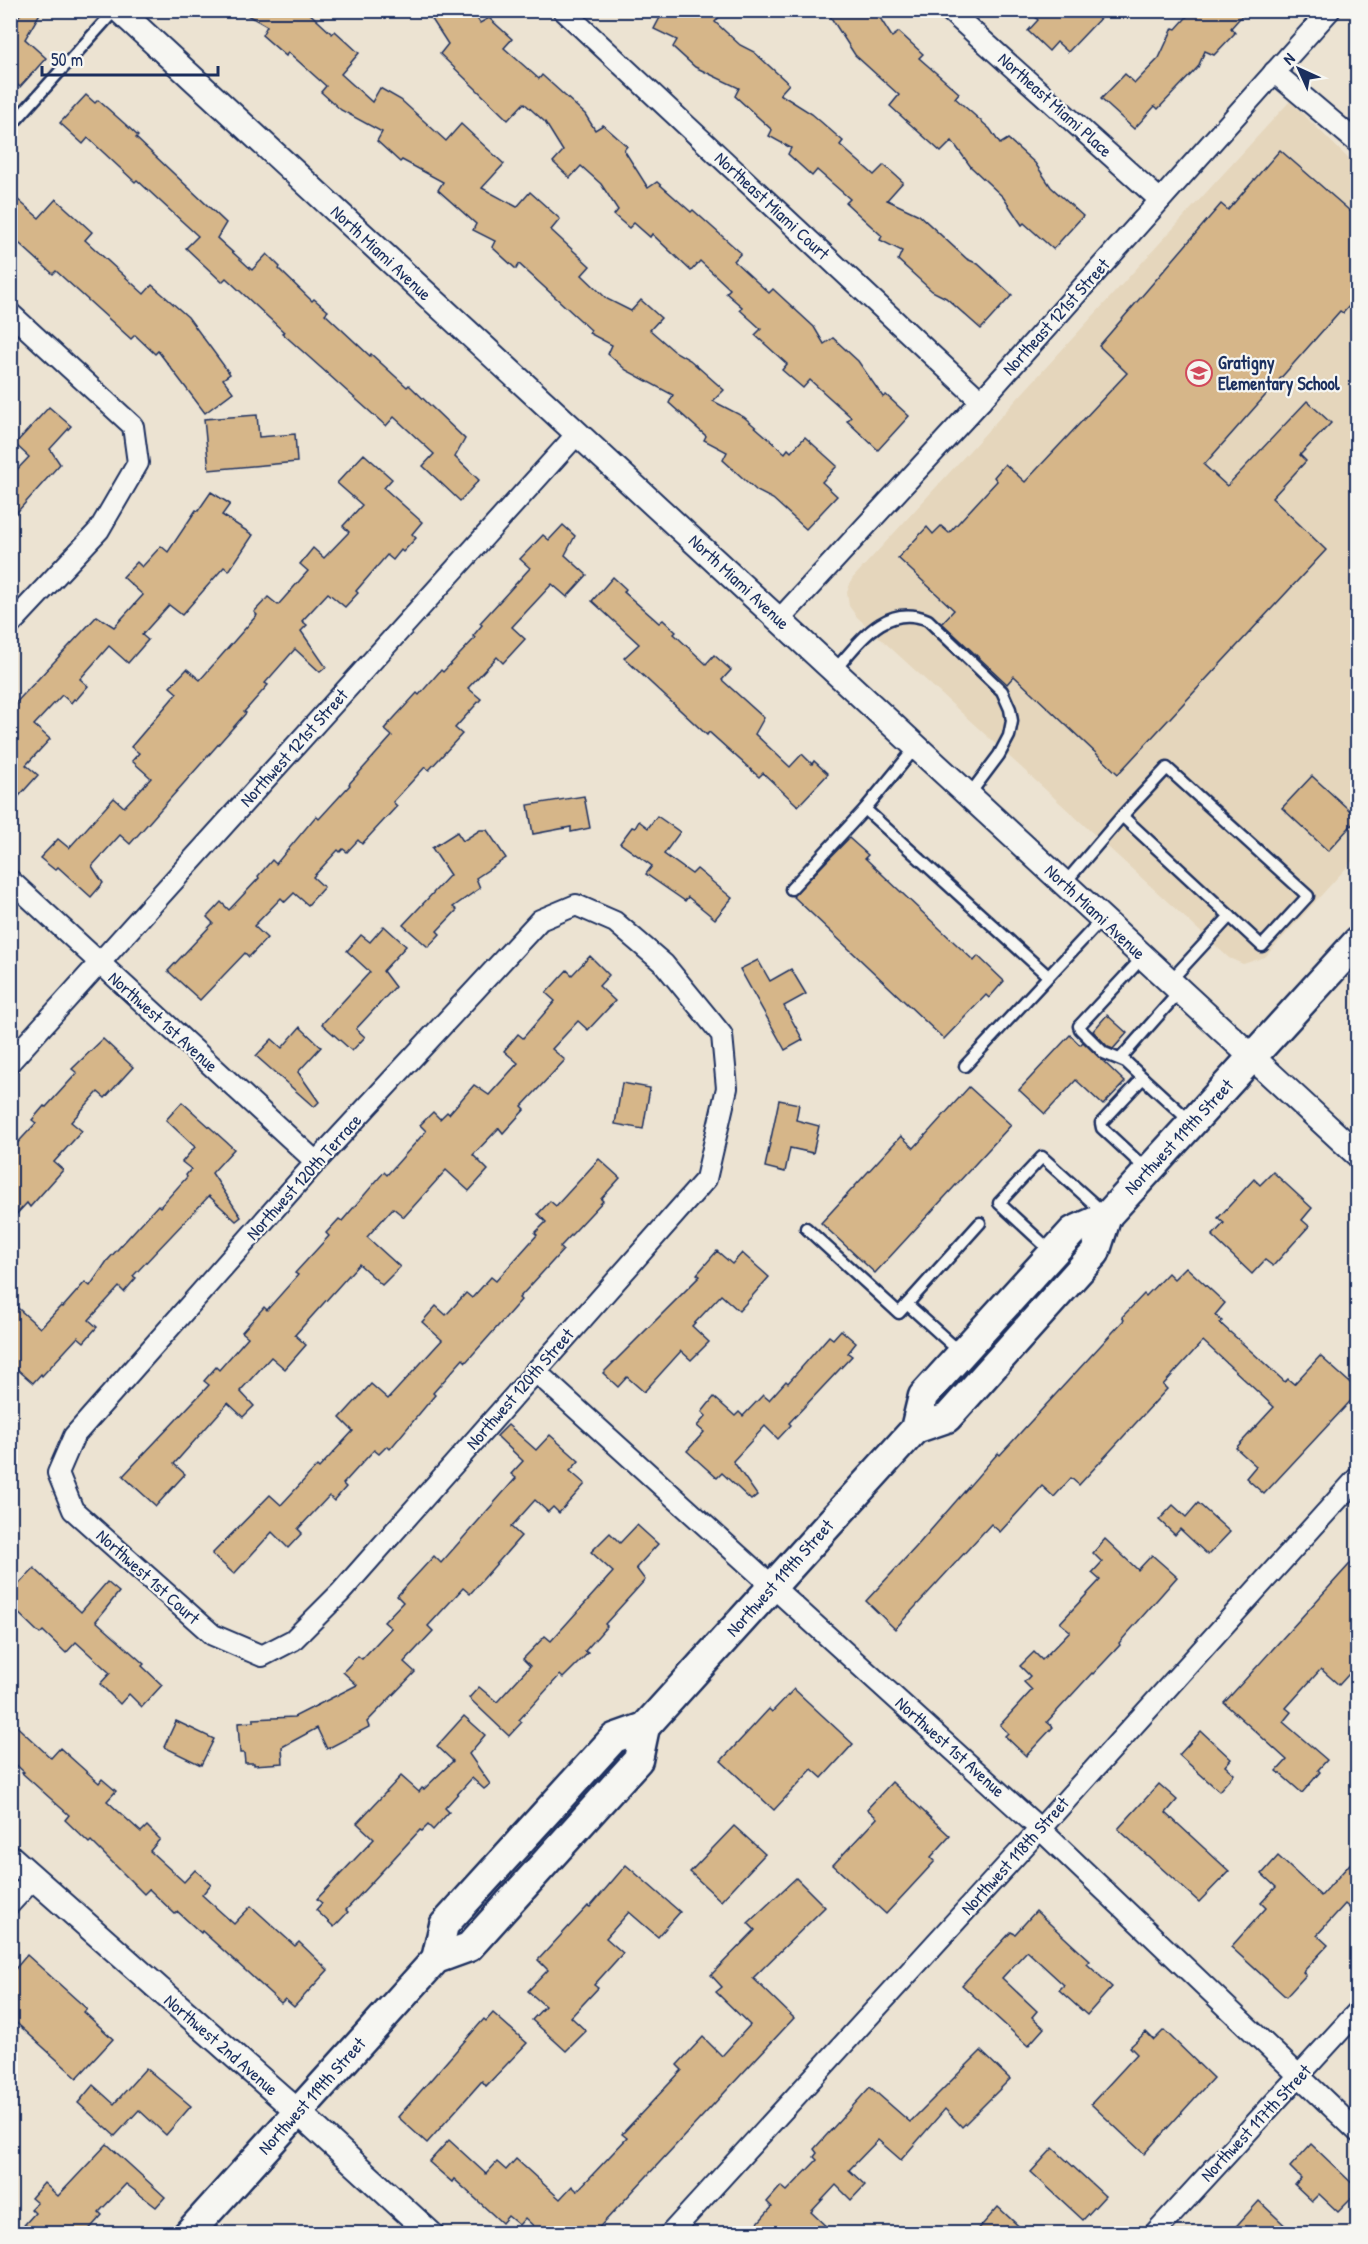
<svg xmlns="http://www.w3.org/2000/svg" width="1368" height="2244" font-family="'Patrick Hand',sans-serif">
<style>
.built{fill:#e5d6bc}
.building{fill:#d6b689;stroke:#1b2f5e;stroke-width:1.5}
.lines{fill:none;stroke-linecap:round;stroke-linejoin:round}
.service-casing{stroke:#1b2f5e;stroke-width:15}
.minor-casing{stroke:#1b2f5e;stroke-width:24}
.tertiary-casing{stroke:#1b2f5e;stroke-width:28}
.secondary-casing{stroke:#1b2f5e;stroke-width:33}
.service{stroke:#f6f6f2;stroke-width:10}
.minor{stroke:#f6f6f2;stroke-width:20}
.tertiary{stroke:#f6f6f2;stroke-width:24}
.secondary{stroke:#f6f6f2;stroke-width:28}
.labels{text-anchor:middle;stroke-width:4.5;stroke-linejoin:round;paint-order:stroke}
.street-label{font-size:18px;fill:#1b2f5e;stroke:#f6f6f2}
.poi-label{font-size:18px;font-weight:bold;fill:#1b2f5e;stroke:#f6f6f2;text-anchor:start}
</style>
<rect width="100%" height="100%" fill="#ece3d2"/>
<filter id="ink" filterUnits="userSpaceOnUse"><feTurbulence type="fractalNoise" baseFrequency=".0167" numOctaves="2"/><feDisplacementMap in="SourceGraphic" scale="12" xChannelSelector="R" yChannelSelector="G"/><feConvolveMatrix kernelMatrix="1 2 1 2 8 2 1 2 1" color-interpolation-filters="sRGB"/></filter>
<g filter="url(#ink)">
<path class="built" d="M1290,101L1357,167V856L1265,957L1243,964L1229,958L857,617L849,606L847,592L852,579Z"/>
<g class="building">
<path d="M24,10H42L25,39L46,58L20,87L10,78V26Z"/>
<path d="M238,10H306L332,34L335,31L359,53L341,74L372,102L380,88L401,100L446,141L461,124L504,164L482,188L517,207L530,192L560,219L551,230L590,266L582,275L607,299L631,311L641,300L661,318L650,330L674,351L690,360L724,390L713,401L744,417L785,453L788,449L791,452L805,437L837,466L822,482L837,496L806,529L773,499L757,491L723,460L727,452L704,440L706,436L669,403L673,395L626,370L608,354L612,345L589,333L591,330L519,264L516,269L492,247L495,241L473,230L476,224L438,190L443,182L402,160L400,162L377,141L382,132L341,110L321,92L326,86L288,52L286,56L262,35L267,26Z"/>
<path d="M426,10H472L480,23L489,18L512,39L504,48L539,79L542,75L585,114L595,130L603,125L627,146L624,150L648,188L657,182L691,212L693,210L741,253L734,261L769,293L773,289L814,327L824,344L833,338L858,361L883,397L886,395L909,416L878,450L847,421L851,417L810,380L803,388L782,370L787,364L755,335L761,329L740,310L742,307L726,293L730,289L700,261L691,271L652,234L650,237L634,223L629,228L614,215L618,210L601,184L581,166L570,178L553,162L563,151L545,122L524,103L508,120L440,54L448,44Z"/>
<path d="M664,10H725L715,22L740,45L754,52L789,84L780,94L812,114L843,141L840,145L874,175L884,165L903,182L887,200L919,215L967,259L978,264L1012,295L981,329L946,298L932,291L898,260L902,251L880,240L882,236L846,203L850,199L817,170L812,176L788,154L791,148L769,136L772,130L735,96L739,88L695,67L673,47L677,40L654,29Z"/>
<path d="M826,10H875L892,37L899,32L923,54L919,58L959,93L955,98L990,129L1000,144L1008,139L1035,163L1051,187L1083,216L1053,249L1024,223L1022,225L1003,197L971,167L952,141L941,152L890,106L899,95L855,55Z"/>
<path d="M1029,10H1108L1068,52L1057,42L1049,51L1028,31L1038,20Z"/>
<path d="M1193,10H1247L1231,28L1235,33L1214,55L1205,51L1198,67L1158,109L1155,106L1134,129L1101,99L1125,74L1135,83L1159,58L1173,28L1176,29Z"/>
<path d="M86,95L95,103L98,100L125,124L138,136L136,138L226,223L217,238L252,270L267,254L280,267L279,269L312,301L314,299L328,311L325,314L370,356L371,354L407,387L409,385L465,439L455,457L479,480L460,501L423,466L434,454L394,417L386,426L282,333L284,332L226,278L222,282L186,248L198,236L137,180L135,182L88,138L83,144L60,123Z"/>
<path d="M1280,150L1358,218V296L1343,313L1340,311L1204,465L1227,486L1307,401L1331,423L1300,455L1306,461L1272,498L1326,550L1118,774L1014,676L1007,684L942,623L954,610L898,558L927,527L933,534L941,526L949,533L997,481L994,477L1005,464L1025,482L1127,373L1099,346L1221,204L1228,210Z"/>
<path d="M10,193L39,218L56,199L92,232L85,240L144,294L152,285L188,317L230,374L223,379L233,392L205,413L158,351L155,354L135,335L131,339L56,271L53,274L10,235Z"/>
<path d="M49,407L71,426L50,449L60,464L10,520V477L29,457L15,444Z"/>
<path d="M257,415L259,437L295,434L297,462L209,470L204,419Z"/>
<path d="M364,454L392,479L384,488L422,522L412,534L416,538L403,552L401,550L393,560L387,555L356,591L358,593L345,607L328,593L302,621L307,625L301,631L326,667L320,672L295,649L265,683L268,685L244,712L246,713L130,844L120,835L92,866L103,883L91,897L58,867L55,870L40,858L58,839L69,848L114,798L124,807L151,778L132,761L139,753L131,747L177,693L170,687L187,669L200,680L257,615L254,612L268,597L278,605L308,571L300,564L313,548L324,558L349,532L343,526L362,505L337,483Z"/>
<path d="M211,492L230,504L222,515L253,535L229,571L224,567L182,615L169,605L142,635L148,640L128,663L109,646L80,679L88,686L76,700L74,699L71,703L62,695L34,725L50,739L26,765L38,775L10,806V709L97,616L114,627L143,595L123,577L137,562L142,567L161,546L168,552L196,510L198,511Z"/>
<path d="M563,525L575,536L565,555L587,575L567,597L552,584L512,627L525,639L503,663L497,657L468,688L481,699L455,728L462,734L429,770L425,767L393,802L397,806L362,844L358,840L347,852L343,849L340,852L338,850L313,877L324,887L308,905L294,893L285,902L281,898L254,926L267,938L249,957L245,953L200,1000L168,971L213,923L207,917L221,902L229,910L259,878L258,876L272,860L276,864L316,816L319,819L350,785L349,784L392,736L384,729L417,693L419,695L441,670L443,672L475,638L473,636L482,625L480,623L530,568L520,559L543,535L549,540Z"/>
<path d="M613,577L626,589L624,592L659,623L663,620L676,632L674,634L706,664L714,655L731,670L722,680L764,718L755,734L790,767L802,754L812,764L814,761L828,774L798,806L763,773L759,777L709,732L707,735L624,658L639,644L592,601Z"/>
<path d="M1312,776L1358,818L1328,851L1282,808Z"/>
<path d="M584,796L590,828L571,832V827L533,834L528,805Z"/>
<path d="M657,816L680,832L664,854L692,874L697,869L732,898L715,919L688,897L685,901L646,874L652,866L620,843L632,827L635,828L639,821L648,828Z"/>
<path d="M480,830H487L506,858L476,878L480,888L453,907L457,910L437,931L440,934L428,947L403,925L450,875L432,848L457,832L463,841Z"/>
<path d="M849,838L868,855L865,858L974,961L978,956L1004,981L989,998L986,995L944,1039L793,896Z"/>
<path d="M384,926L406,946L383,971L395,987L356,1029L365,1037L352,1051L322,1024L370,972L347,951L361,935L370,942Z"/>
<path d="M590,956L609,975L599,986L615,1001L588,1030L578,1021L552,1049L565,1060L522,1106L525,1109L503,1133L499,1128L473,1155L488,1170L469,1191L446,1170L404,1217L393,1208L367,1237L400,1267L382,1285L359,1264L295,1335L306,1345L285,1369L271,1357L240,1391L254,1406L243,1417L228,1403L174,1464L185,1474L156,1506L123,1476L209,1385L204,1381L216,1367L219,1370L248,1337L242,1332L264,1307L267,1310L298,1275L295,1273L329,1236L326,1233L339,1219L342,1221L384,1172L387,1175L426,1131L420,1125L433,1112L440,1119L447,1112L449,1114L474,1085L489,1095L518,1063L504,1051L518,1034L523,1038L555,1001L546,993L567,970L572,975Z"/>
<path d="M758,960L770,981L791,969L806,994L784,1006L803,1040L785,1050L740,969Z"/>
<path d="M1107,1015L1127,1033L1113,1049L1108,1047L1093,1031Z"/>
<path d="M300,1027L321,1047L298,1072L319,1102L314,1107L256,1056L272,1039L282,1048Z"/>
<path d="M1070,1035L1080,1045L1083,1042L1125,1082L1103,1105L1076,1080L1045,1114L1019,1090Z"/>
<path d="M103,1039L133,1067L105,1098L98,1092L71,1122L82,1131L54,1162L63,1170L30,1207L27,1203L10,1221V1151L36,1123L32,1120L44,1106L46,1107L77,1073L72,1069Z"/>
<path d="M622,1083L650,1088L643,1129L615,1124Z"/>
<path d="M969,1087L1011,1125L875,1273L821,1223L901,1136L914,1148Z"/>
<path d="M779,1100L799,1104L796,1120L819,1126L813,1153L790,1148L785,1172L765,1167Z"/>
<path d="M182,1102L234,1149L212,1173L241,1217L236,1221L209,1196L133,1276L136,1278L124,1292L119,1287L89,1320L97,1327L84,1342L78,1337L42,1376L41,1374L33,1383L10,1363V1301L40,1328L61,1306L63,1307L85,1282L90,1286L107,1261L158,1205L160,1207L187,1177L186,1175L191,1169L182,1162L195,1147L166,1120Z"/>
<path d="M599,1159L620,1178L601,1199L603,1201L560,1247L563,1250L519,1298L521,1300L483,1343L466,1362L463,1359L433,1393L435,1395L390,1449L387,1446L379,1454L374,1450L343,1484L346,1487L334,1501L329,1496L298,1529L302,1533L288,1548L272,1532L234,1574L212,1554L270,1495L281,1505L317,1466L319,1468L353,1431L340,1418L371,1384L388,1399L442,1340L422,1322L436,1306L446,1315L466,1293L472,1298L491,1277L496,1281L537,1235L535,1233L546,1222L538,1214L550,1201L556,1206Z"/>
<path d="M1273,1172L1312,1208L1302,1220L1309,1226L1273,1266L1265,1260L1252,1274L1212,1236L1224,1223L1218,1218L1231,1204L1254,1179L1260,1185Z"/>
<path d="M717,1251L732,1264L742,1253L769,1277L739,1311L721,1295L692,1326L709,1342L691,1360L681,1351L644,1392L627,1377L618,1387L603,1373L700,1276L697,1274Z"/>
<path d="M1186,1267L1225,1303L1215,1315L1222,1321L1220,1323L1285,1382L1288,1379L1294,1384L1320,1356L1358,1390V1393L1264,1494L1246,1478L1256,1466L1236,1448L1274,1407L1203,1341L1163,1385L1167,1389L1079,1485L1071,1478L1054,1497L1042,1486L1000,1532L991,1524L895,1629L866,1601L916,1547L998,1453L1000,1455L1124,1320L1122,1317L1144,1294L1146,1296L1168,1273L1174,1279Z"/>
<path d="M841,1330L856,1343L848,1353L852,1356L789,1423L791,1425L778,1439L765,1426L733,1461L757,1495L751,1500L722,1473L717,1478L687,1451L704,1432L697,1426L706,1416L702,1412L714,1397L735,1416L739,1412L743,1416L763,1395L769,1400L786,1381L788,1383L829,1336L833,1339Z"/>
<path d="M508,1425L536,1450L550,1435L579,1461L570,1471L585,1484L559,1513L553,1507L548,1512L535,1500L511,1527L521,1536L470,1594L463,1588L428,1626L433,1631L404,1662L415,1672L367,1722L369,1727L327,1749L317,1728L282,1747L283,1763L254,1765V1763H245L244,1753H240L238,1723L253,1722V1719L294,1717L357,1685L343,1672L358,1656L362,1659L391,1628L384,1622L403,1602L397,1596L434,1556L441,1563L516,1478L511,1474L523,1461L497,1436Z"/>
<path d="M1198,1503L1230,1532L1208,1555L1180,1529L1175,1535L1159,1520L1173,1505L1186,1517Z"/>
<path d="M637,1525L658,1544L636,1568L645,1580L605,1624L607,1626L585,1651L588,1653L563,1678L560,1675L519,1720L522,1722L509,1736L469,1698L479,1687L497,1702L530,1666L523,1659L545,1636L551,1641L613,1572L591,1552L610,1533L620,1543Z"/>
<path d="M1105,1539L1138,1570L1152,1555L1177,1577L1119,1643L1120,1645L1093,1674L1092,1673L1047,1722L1053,1727L1026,1756L1005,1736L1008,1733L1000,1725L1032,1690L1024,1682L1030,1676L1020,1666L1034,1652L1042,1660L1070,1631L1060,1623L1100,1580L1092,1573L1102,1562L1093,1553Z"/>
<path d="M1358,1555V1664L1339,1685L1321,1669L1286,1708L1291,1712L1283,1722L1327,1760L1318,1770L1320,1772L1302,1793L1277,1771L1287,1760L1224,1703Z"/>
<path d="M34,1568L81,1612L107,1582L119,1592L96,1621L144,1664L142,1666L162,1685L142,1707L129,1694L120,1704L100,1684L110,1673L76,1642L66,1653L43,1631L40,1634L10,1605V1575L19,1584Z"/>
<path d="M794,1689L853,1744L822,1778L812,1769L774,1810L721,1761L769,1709L772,1712Z"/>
<path d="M464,1716L485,1735L469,1754L490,1784L484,1789L472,1778L445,1808L449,1812L433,1830L428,1825L422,1831L420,1830L346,1910L348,1912L334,1927L316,1910L322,1903L317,1899L374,1839L357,1823L401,1776L419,1792L422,1788L424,1789L453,1761L437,1746Z"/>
<path d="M10,1720L51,1758L60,1748L99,1783L102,1779L116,1791L107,1801L141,1832L147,1826L160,1839L150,1851L184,1882L195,1870L211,1884L202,1895L234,1924L251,1906L295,1946L299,1942L328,1970L294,2007L285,1999L281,2003L202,1931L201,1933L178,1912L175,1914L149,1889L144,1894L91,1841L89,1843L65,1820L69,1815L22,1773L24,1772L10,1759Z"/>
<path d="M176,1721L214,1739L201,1765L164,1747Z"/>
<path d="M1201,1731L1231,1759L1225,1766L1234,1774L1219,1791L1179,1755Z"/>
<path d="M892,1782L950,1836L931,1857L935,1861L886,1914L833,1865L877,1818L867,1809Z"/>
<path d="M1159,1784L1177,1800L1166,1813L1229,1871L1199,1902L1118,1829Z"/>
<path d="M734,1826L765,1854L721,1901L690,1872Z"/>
<path d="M1358,1855V1916L1345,1904L1317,1935L1328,1945L1303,1972L1306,1975L1286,1997L1231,1947L1266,1908L1261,1903L1276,1887L1262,1874L1278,1856L1321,1896Z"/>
<path d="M626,1865L680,1912L658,1937L629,1912L606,1938L623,1953L594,1985L598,1988L571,2017L586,2031L566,2051L532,2020L545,2006L528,1991L548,1970L538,1960L588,1906L590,1907Z"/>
<path d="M796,1878L825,1907L753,1978L794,2018L593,2234H542L525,2218L519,2225L508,2216L502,2223L454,2179L452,2182L429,2162L449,2140L486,2174L497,2162L506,2170L516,2159L560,2199L572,2186L577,2191L627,2138L622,2134L682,2070L677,2065L703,2037L722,2056L750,2025L716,1992L722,1987L711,1975L755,1930L748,1923Z"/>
<path d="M1036,1911L1090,1961L1087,1964L1112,1987L1087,2015L1059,1990L1064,1985L1027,1951L1002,1978L1037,2011L1032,2017L1044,2028L1028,2046L962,1985L1011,1932L1015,1934Z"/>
<path d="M27,1955L87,2009L84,2012L113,2039L77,2078L10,2017V1975Z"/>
<path d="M493,2013L527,2043L486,2086L482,2081L427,2143L398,2117L484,2019L486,2021Z"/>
<path d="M1164,2030L1213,2078L1144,2154L1091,2104L1137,2054L1130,2047L1146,2032L1154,2040Z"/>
<path d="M981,2051L1010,2079L962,2127L945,2109L901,2160L878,2140L849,2170L865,2185L851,2200L836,2185L811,2212L834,2234H748L772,2207L767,2202L781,2186L787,2191L817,2160L814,2157L817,2153L814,2149L870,2087L910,2122Z"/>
<path d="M146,2068L191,2106L166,2135L139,2110L115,2136L78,2103L93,2085L114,2104Z"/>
<path d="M107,2144L165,2197L156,2207L126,2184L99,2212L102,2215L85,2234H16L35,2213L31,2209L37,2203L31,2198L44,2183L58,2196Z"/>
<path d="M1311,2144L1358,2189V2192L1338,2212L1319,2194L1312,2201L1295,2185L1301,2178L1290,2167Z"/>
<path d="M1053,2148L1105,2196L1083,2220L1031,2172Z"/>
<path d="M1259,2201L1294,2234H1229Z"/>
<path d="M998,2207L1027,2234H974Z"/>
</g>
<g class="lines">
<defs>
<g id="service">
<path d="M10,127L115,10"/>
<path d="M834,671C859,643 885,602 928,620L1002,691L1010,709L1012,721L1009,736L999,755L969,795"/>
<path d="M865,809L1048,976"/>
<path d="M1064,884L1122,816L1167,768L1308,896L1262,946L1122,816"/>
<path d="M791,889L865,809L916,747"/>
<path d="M1170,981L1230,916"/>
<path d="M1120,1059L1180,991"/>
<path d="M965,1066L1102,919"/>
<path d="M1143,1078L1126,1062L1104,1053L1080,1029L1079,1026L1143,957"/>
<path d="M1147,1170L1102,1128L1101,1123L1143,1078L1192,1123"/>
<path d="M806,1228L899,1313L980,1223"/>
<path d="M1053,1253L999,1203L1042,1157L1104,1213"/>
<path d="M907,1304L960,1352"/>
</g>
<g id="minor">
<path d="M563,10L981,401"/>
<path d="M949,10L1160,200"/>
<path d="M1274,72L1358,143"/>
<path d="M10,313L133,426L138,463L99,530L10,625"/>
<path d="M779,620L981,401L1330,10"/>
<path d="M10,880L316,1162"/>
<path d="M576,905L615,922L664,964L722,1035L727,1088L706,1179L340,1593L293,1640L262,1656L213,1635L73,1510L58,1473L74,1436L316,1162L540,920Z"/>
<path d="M10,1062L577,434"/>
<path d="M535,1371L1040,1829L1358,2132"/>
<path d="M10,1904L33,1879"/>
<path d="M670,2234L1040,1829L1358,1477"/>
<path d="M1154,2234L1358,2011"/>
</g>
<g id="tertiary">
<path d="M119,10L1358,1155"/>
<path d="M10,1857L298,2112L431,2234"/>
</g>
<g id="secondary">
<path d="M915,1429L947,1418L1095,1253L1107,1216"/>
<path d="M436,1959L444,1925L614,1738L645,1727L915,1429L923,1396L1073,1231L1107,1216L1358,941"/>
<path d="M188,2234L436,1959L469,1947L638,1760L645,1727"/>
</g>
</defs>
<use href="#service" class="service-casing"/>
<use href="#minor" class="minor-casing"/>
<use href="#tertiary" class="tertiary-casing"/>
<use href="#secondary" class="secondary-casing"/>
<use href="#service" class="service"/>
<use href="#minor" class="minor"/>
<use href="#tertiary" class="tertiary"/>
<use href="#secondary" class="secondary"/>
</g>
</g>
<defs>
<symbol id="school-ring" viewBox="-11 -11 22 22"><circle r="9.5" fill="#f6f6f2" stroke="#d1495b" stroke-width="1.5"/><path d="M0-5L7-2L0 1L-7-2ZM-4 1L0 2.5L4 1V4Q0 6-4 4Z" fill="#d1495b"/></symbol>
</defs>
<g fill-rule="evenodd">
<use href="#school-ring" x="1184" y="358" width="30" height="30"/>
</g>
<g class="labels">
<g class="street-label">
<text transform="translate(1055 105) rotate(42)" y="6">Northeast Miami Place</text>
<text transform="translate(772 206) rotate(43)" y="6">Northeast Miami Court</text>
<text transform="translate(381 253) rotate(43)" y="6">North Miami Avenue</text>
<text transform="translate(1056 317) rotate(-48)" y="6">Northeast 121st Street</text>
<text transform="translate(739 582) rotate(43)" y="6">North Miami Avenue</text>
<text transform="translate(294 748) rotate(-48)" y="6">Northwest 121st Street</text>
<text transform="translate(1095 912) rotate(43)" y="6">North Miami Avenue</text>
<text transform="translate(163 1022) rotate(42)" y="6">Northwest 1st Avenue</text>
<text transform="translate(1179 1137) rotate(-47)" y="6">Northwest 119th Street</text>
<text transform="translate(304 1177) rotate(-48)" y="6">Northwest 120th Terrace</text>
<text transform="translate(520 1389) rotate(-49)" y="6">Northwest 120th Street</text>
<text transform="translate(148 1577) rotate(42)" y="6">Northwest 1st Court</text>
<text transform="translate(780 1578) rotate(-48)" y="6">Northwest 119th Street</text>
<text transform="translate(950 1747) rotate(42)" y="6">Northwest 1st Avenue</text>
<text transform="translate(1015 1856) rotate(-48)" y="6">Northwest 118th Street</text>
<text transform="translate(221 2045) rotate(41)" y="6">Northwest 2nd Avenue</text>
<text transform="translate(312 2096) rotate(-48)" y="6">Northwest 119th Street</text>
<text transform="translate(1256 2123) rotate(-47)" y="6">Northwest 117th Street</text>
</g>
<g class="poi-label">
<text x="1218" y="369">Gratigny<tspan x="1218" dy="21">Elementary School</tspan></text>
</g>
</g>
<rect width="1368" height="2244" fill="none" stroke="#f6f6f2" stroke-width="36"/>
<rect x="18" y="18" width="1332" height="2208" fill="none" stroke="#1b2f5e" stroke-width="2" filter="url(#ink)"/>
<g transform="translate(1299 69) rotate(315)" stroke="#f6f6f2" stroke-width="4.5" paint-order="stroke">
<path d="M0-4.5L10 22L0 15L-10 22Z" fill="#1b2f5e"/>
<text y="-9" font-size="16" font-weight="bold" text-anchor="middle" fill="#1b2f5e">N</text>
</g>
<path d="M42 66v9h176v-9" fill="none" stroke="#1b2f5e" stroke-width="3"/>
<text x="51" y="66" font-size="18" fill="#1b2f5e" stroke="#f6f6f2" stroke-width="4.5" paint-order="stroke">50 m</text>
</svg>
